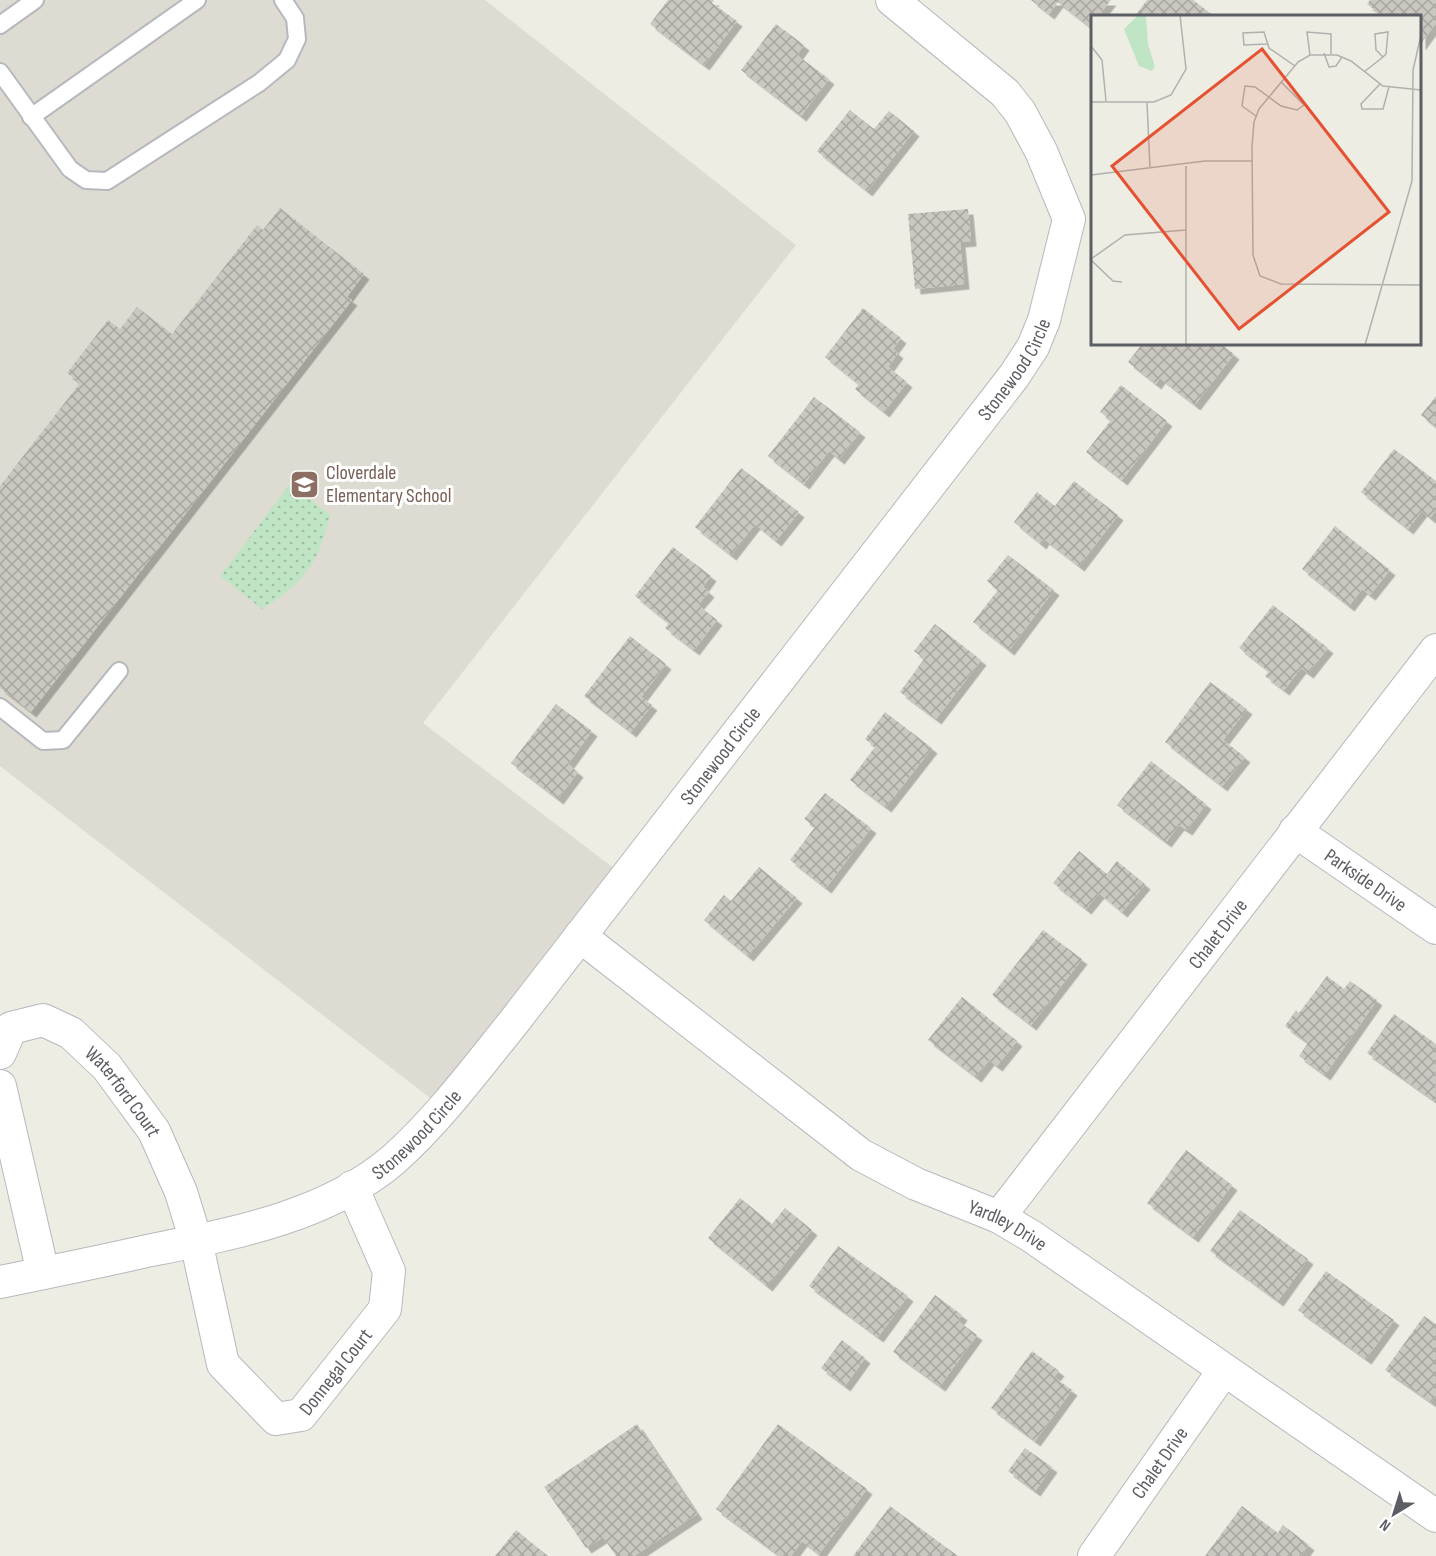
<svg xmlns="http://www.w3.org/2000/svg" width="1436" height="1556" font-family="'Sofia Sans Condensed',sans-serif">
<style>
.education{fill:#dedcd2}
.grass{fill:url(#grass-dots)}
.building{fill:url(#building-cross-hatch);filter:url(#shadow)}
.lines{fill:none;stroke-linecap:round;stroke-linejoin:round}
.lane-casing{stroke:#b6b8bd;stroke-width:20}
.street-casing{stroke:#b6b8bd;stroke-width:34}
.lane{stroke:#fff;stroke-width:16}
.street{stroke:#fff;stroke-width:32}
.labels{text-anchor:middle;stroke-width:6;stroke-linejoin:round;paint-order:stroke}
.street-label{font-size:20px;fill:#5c5e64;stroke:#fff}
.education-label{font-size:20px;fill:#785e54;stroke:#fff;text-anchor:start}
.inset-road{fill:none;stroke:#b0b0ad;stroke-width:1.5}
.view{fill:#e55232;fill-opacity:0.15;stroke:#e55232;stroke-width:3}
.inset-edge{fill:none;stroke:#5c5e64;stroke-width:3}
</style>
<defs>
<pattern id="grass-dots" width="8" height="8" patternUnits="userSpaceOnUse" patternTransform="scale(1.5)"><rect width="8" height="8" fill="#c0e5c4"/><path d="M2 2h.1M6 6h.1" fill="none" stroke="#9fbda3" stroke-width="1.8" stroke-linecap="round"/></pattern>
<pattern id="building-cross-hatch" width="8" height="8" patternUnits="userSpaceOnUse" patternTransform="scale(1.5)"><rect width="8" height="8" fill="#cac7c1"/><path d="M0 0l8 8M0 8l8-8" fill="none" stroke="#a7a5a0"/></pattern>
<filter id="shadow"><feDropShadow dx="5.5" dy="5.5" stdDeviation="0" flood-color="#0004"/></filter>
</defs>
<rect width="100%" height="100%" fill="#eeede4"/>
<path class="education" d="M0,0H485L796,245L423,723L615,869L434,1101L0,766Z"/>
<path class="grass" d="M290,484L330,515C319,563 304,583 262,609L220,576Z"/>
<g class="building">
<path d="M668,0H714L712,3L737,21L704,65L650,24Z"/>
<path d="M1031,0H1111L1098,16H1092L1090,27L1058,2L1049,14Z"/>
<path d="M1147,0H1193L1214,16H1135Z"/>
<path d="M1370,0H1436V23L1420,45V16H1383L1367,4Z"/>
<path d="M776,24L804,45L797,55L829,79L801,116L741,70Z"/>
<path d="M850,110L874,129L889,111L914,131L867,191L817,151Z"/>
<path d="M280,208L364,274L347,297L352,300L31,712L0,688V486L80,383L67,373L108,320L120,329L137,307L172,334L257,225L263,230Z"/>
<path d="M968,209L971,241L960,242L964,284L915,289L908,214Z"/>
<path d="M863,308L901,338L893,349L898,353L888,367L907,382L884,412L855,389L859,384L825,357Z"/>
<path d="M1142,344H1221L1234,354L1195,405L1160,378L1156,384L1128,362Z"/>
<path d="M1121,385L1167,421L1122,480L1086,452L1111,420L1100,412Z"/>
<path d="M1436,396V427L1421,415Z"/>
<path d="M814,397L860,432L839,459L829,451L804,484L768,456Z"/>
<path d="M1394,449L1436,481V510L1430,518L1422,511L1408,529L1361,492Z"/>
<path d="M741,468L799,512L776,541L755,524L731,555L695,527Z"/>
<path d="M1074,481L1118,515L1079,566L1044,539L1041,544L1014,522L1037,492L1055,506Z"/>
<path d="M1335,526L1390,570L1370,595L1362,589L1349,606L1302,569Z"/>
<path d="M673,547L711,576L703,587L709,592L698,605L717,620L694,650L665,628L669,623L635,596Z"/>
<path d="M1008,555L1054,590L1009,650L973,622L998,590L987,581Z"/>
<path d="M1273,605L1328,648L1308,673L1301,668L1284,690L1265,676L1269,671L1239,648Z"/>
<path d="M935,624L981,660L936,719L900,692L924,659L914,651Z"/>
<path d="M630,636L666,664L641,697L652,705L631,732L584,696Z"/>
<path d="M1210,682L1247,709L1223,740L1245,757L1222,786L1165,742Z"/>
<path d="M556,704L592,731L568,764L578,772L558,799L511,763Z"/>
<path d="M885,712L932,748L886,807L850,780L875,747L865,739Z"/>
<path d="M1151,761L1206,804L1187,830L1179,825L1166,842L1117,805Z"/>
<path d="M825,793L871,828L826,888L790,860L815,827L804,819Z"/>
<path d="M1079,851L1107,874L1117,861L1145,884L1122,912L1099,893L1086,909L1053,883Z"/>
<path d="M759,867L797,898L748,956L704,920L724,895L731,901Z"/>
<path d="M1043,930L1082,959L1031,1025L992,995Z"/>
<path d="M1327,976L1344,989L1350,981L1377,1000L1325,1075L1299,1056L1308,1043L1285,1026L1296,1010L1299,1013Z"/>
<path d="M962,997L1017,1041L997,1066L989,1060L976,1077L928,1040Z"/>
<path d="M1394,1014L1436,1044L1435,1101L1367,1053Z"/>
<path d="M1186,1150L1232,1185L1193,1237L1147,1203Z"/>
<path d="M740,1198L772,1224L785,1208L812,1230L767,1286L708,1238Z"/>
<path d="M1240,1210L1308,1259L1278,1301L1210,1251Z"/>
<path d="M838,1246L908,1296L878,1337L809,1286Z"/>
<path d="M1326,1271L1394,1320L1366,1359L1298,1310Z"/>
<path d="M935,1295L962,1315L958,1321L977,1335L940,1386L893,1352Z"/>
<path d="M1424,1316L1436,1324V1395L1431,1402L1385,1370Z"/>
<path d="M842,1340L865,1358L845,1386L821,1368Z"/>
<path d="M1032,1351L1059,1371L1054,1377L1072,1390L1035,1441L991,1408Z"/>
<path d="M637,1424L697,1514L634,1556H616L603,1537L586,1548L544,1487Z"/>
<path d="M778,1424L867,1489L819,1554L802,1541L791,1556H780L716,1509Z"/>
<path d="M1025,1448L1052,1467L1035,1491L1008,1471Z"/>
<path d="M890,1506L958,1556H853Z"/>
<path d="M1242,1506L1278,1533L1283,1525L1309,1545L1301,1556H1205Z"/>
<path d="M516,1530L548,1556H495Z"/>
</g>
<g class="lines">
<defs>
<g id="lane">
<path d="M0,25L35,0"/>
<path d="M0,72L70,169L86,180L107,181L259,83L287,60L297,39L295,18L283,0"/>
<path d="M31,117L197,0"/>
<path d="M0,707L43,741L63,740L119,671"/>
</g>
<g id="street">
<path id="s1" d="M1295,831L1436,928"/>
<path id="s2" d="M580,936L861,1155L916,1184L999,1217L1031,1236L1436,1516"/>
<path id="s3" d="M0,1053L11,1028L43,1020L71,1033L107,1067L154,1131L181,1192L196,1241L223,1364L276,1419L301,1415L385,1309L389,1271L352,1187"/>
<path d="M0,1086L43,1273"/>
<path id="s4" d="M999,1217L1436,650"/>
<path id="s5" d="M0,1282C49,1272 98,1262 147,1251C231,1234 326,1217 393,1160C438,1120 475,1070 513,1023L1014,376L1033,347L1044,320L1069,219L1041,151L1020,112L1005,93L892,0"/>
<path id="s6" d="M1094,1556L1224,1370"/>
</g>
</defs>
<use href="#lane" class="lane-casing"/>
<use href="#street" class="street-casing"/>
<use href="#lane" class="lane"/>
<use href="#street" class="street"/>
</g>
<defs>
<symbol id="school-square" viewBox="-11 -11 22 22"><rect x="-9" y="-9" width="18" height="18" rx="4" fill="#8d6e63" stroke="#fff"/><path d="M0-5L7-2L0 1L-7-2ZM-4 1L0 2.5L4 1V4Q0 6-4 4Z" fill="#fff"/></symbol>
</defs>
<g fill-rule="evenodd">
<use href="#school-square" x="288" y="468" width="33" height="33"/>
</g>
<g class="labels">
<g class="street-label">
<text dy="7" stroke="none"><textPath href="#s5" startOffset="1422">Stonewood Circle</textPath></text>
<text dy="7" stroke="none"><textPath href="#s5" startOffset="936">Stonewood Circle</textPath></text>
<text dy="7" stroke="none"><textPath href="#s1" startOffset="86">Parkside Drive</textPath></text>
<text dy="7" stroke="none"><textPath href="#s4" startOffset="358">Chalet Drive</textPath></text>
<text dy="7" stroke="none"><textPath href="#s3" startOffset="170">Waterford Court</textPath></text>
<text dy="7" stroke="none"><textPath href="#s5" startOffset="450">Stonewood Circle</textPath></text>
<text dy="7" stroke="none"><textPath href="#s2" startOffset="519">Yardley Drive</textPath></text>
<text dy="7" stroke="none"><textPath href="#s3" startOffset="621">Donnegal Court</textPath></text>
<text dy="7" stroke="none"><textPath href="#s6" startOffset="114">Chalet Drive</textPath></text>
</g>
<g class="education-label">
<text x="326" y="479">Cloverdale<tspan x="326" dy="23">Elementary School</tspan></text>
</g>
</g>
<g transform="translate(1091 15)">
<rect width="330" height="330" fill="#eeede4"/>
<path d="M47,0H55L57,29L64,52L61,56L48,51L33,14Z" fill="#c0e5c4"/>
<path class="inset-road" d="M176,29L153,30L152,18L173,17L178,33L204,51M0,31L11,45L15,86M233,38L238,52L245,51L251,42M219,40L216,17L240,19V39M273,57L292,42L295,39L297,17L284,19L285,35L292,42M289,69L270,89L271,94H292L298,72M330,75L292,71L260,46L246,40H219L207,47L168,94L163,107L161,132L162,240L169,261L190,269L330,270M0,87H63L80,80L95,54L89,0M56,88L59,153M165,101L151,91L154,71L164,72L190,91L206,95L213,90L190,67M95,151V330M0,160L114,146H161M0,244L34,220L95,215M0,245L22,266L31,267M106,330H147M274,330L321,166L322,55L330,20"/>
<path class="view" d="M171,34L298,197L148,314L21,151Z"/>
<rect width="330" height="330" class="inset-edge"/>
</g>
<g transform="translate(1394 1514) rotate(218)" stroke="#ffffff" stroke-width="4.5" paint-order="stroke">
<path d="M0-4.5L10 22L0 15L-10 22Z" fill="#5c5e64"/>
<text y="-9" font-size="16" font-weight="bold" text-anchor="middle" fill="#5c5e64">N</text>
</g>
</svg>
